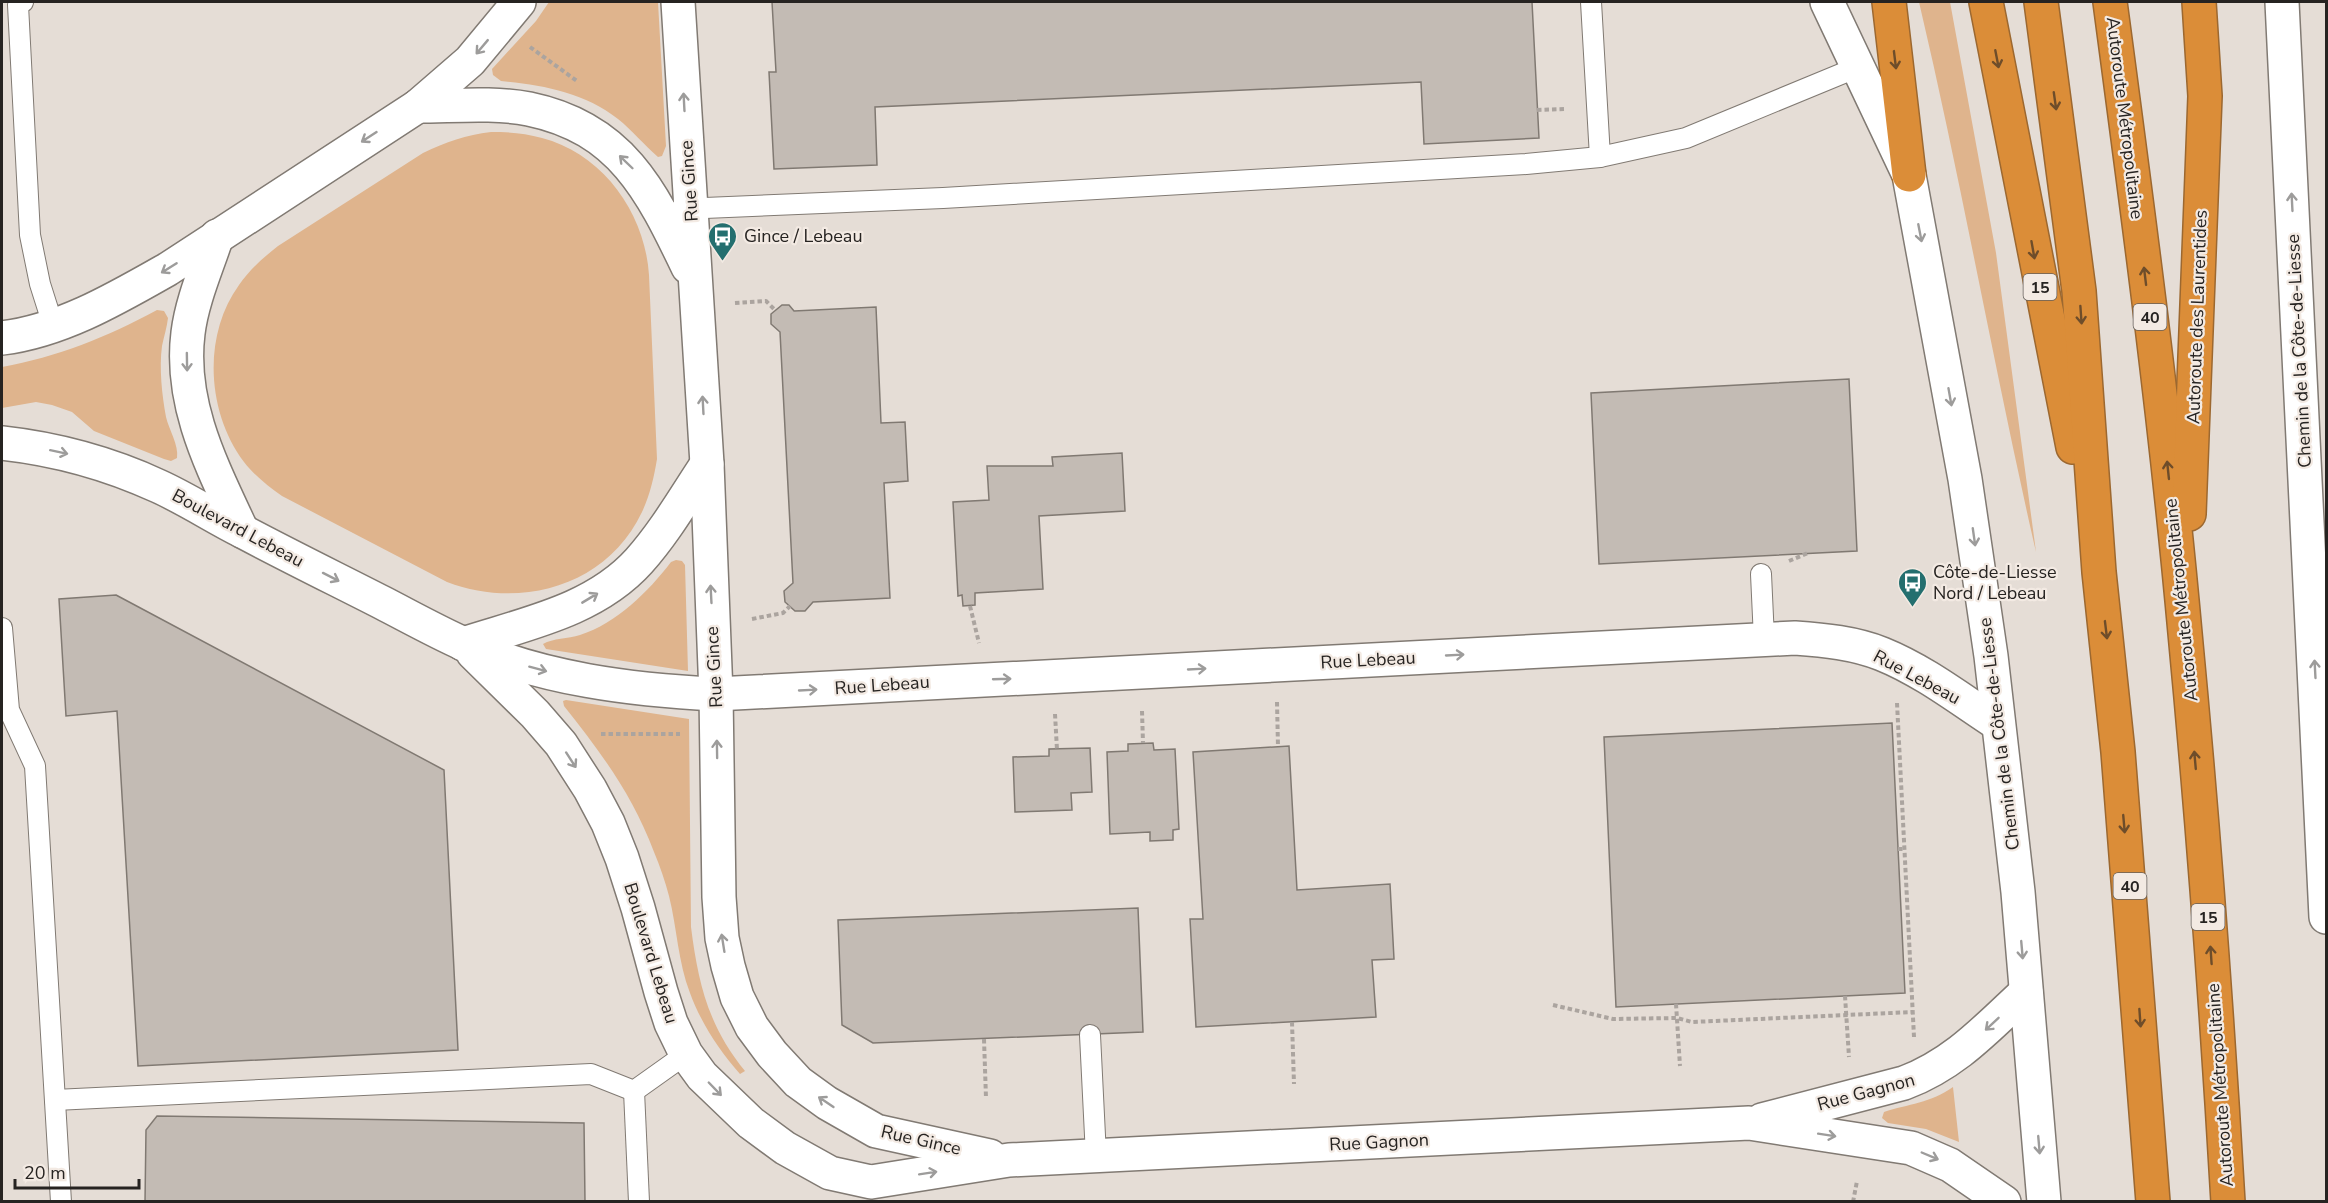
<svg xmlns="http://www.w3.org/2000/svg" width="2328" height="1203" font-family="'Nunito Sans',sans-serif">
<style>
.green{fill:#dfb48d}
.building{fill:#c3bbb4;stroke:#807972;stroke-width:1.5}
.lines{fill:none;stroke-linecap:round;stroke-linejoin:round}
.service-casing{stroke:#817a73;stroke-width:22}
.tertiary-casing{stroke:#817a73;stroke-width:36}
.secondary-casing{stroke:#817a73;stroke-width:36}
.motorway-casing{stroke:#9c6830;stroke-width:36}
.path{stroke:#aba49f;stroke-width:4;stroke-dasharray:4.5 3;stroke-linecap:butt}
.service{stroke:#fff;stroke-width:20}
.tertiary{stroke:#fff;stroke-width:33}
.secondary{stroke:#fff;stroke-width:33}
.motorway{stroke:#db8d38;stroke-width:33}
.oneway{stroke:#9d9c9b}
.oneway2{stroke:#6e4d2a}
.labels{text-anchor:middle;stroke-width:4.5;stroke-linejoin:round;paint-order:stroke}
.shield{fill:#f3eae3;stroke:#645f5b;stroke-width:1.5}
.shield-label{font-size:16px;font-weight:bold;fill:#262321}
.street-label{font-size:18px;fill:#262321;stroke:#f3eae3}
.poi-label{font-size:18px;fill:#262321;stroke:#f3eae3;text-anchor:start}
</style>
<rect width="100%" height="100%" fill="#e5ddd6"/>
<g class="green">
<path d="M549,2H658L666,146L662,156L658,157C644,145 632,130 618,119C584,92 542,85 501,81L493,75L492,69L536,21Z"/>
<path d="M1919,2H1950L1996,253L2036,552C1994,369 1962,184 1919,2Z"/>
<path d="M491,132C508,132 525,133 542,138C603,154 645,213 649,275L657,459C654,477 650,495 642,512C607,586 521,610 447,582L282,496C268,486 254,475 244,462C207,413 202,336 239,285C250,269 263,258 278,246L423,153C446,142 466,135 491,132Z"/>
<path d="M157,310L164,311L168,318C167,327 164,336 162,346C159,368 162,395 166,417C169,430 179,445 177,458L171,461L164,459L94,431L72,412L52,405L36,402L2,408V367C57,357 107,337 157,310Z"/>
<path d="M676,560L682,561L685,565L688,671L546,649L543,644C553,638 568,639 580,635C617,623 648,592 671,562Z"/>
<path d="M566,700L689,719L691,927C698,982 708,1026 745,1071L740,1074C719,1050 701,1023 690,993C678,962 677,928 669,896C665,881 660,866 654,852C632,794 602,754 564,706L563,701Z"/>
<path d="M1953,1087L1959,1142L1926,1129L1888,1123L1882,1118L1884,1112C1908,1104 1931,1103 1953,1087Z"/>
</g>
<g class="building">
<path d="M772,2H1532L1539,138L1424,144L1421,82L875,107L877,165L774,169L769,72H776Z"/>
<path d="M782,305H789L794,311L876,307L881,423L905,422L908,481L884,483L890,598L813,602L805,611H795L785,602L784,591L793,583L780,332L771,324V314Z"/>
<path d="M1849,379L1857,551L1599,564L1591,393Z"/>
<path d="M1122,453L1125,511L1039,516L1043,589L975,593V605L963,606L962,595L958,596L953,502L989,500L987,466H1053L1052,457Z"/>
<path d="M116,595L444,770L458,1050L138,1066L117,711L66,716L59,599Z"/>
<path d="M1892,723L1905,993L1616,1007L1604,737Z"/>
<path d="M1153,743L1154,750L1175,749L1179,829L1173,830V840L1150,841V832L1110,834L1107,752L1128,751V744Z"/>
<path d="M1289,746L1297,890L1390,884L1394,959L1372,960L1376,1017L1196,1027L1190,919H1203L1193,752Z"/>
<path d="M1090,748L1092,792L1071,793L1072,810L1015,812L1013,757L1049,756V749Z"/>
<path d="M1138,908L1143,1032L873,1043L842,1025L838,920Z"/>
<path d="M157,1116L584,1123L585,1202H145L146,1130Z"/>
</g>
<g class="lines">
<defs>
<g id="service">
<path d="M23,2L18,5L30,235L40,284L53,325"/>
<path d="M1591,2L1600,157"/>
<path d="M681,209L943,198L1526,164L1600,157L1686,138L1858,67"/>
<path d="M1761,574L1764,639"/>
<path d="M2,628L9,710L35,766L61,1202"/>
<path d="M1090,1035L1096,1156"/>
<path d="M634,1091L639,1202"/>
<path d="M55,1100L591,1074L634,1091L686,1054"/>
</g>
<g id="tertiary">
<path d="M678,2L707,464L716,694L719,897L722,938L728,966L737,997L752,1027L772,1054L798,1082L827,1103L876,1131L990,1156"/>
<path d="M418,106C454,106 493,102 529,109C621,128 651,190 688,267"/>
<path d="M217,236C207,267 192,300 188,333C179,405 213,468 242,531"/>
<path d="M2,338C61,331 117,298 168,269L418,106L470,61L519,2"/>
<path d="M2,443C56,449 108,463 158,486C187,499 214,517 242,531C289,556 336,579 383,603C410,617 437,632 464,644C543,679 631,690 716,694L1795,638C1824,640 1855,643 1882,654C1924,671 1961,700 1998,724"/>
<path d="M463,644C524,624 594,611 639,561C665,532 685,497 707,464"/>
<path d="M473,653L535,714L561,744L590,789L608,823L622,858L638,908L661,992L671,1023L686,1054L702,1076L751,1123L785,1148L830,1173L871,1182L1009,1160L1749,1123L1911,1148L1950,1165L2004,1202"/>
<path d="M1762,1120L1904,1083C1955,1064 1987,1028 2026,992"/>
</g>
<g id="secondary">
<path d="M1827,2L1909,175L1965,479L1991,656L2018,892L2044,1202"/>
<path d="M2282,2L2326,917"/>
</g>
<g id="motorway">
<path d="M1889,2L1909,175"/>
<path d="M1986,2L2073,447"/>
<path d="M2041,2L2079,291L2099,572L2118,752L2153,1202"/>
<path d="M2110,2C2138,212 2166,422 2185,633C2203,822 2217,1012 2228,1202"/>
<path d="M2189,514L2205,96L2199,2"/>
</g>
</defs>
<use href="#service" class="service-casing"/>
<use href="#tertiary" class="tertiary-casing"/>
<use href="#secondary" class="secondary-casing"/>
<use href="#motorway" class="motorway-casing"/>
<g class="path">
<path d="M530,47L577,81"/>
<path d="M1537,110L1566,109"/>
<path d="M735,303L766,301L775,310"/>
<path d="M1789,561L1808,553"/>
<path d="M970,606L979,643"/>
<path d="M752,619L783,613L790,606"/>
<path d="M1277,702L1278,747"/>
<path d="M1897,703L1914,1037"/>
<path d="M1142,711L1143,743"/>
<path d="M1055,714L1057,750"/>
<path d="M601,734H680"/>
<path d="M1898,849H1905"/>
<path d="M1845,996L1849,1057"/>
<path d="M1676,1004L1680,1066"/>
<path d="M1553,1005L1613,1019L1677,1018L1692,1022L1913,1012"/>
<path d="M1292,1022L1294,1084"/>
<path d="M984,1039L986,1098"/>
<path d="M1853,1202L1857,1181"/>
</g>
<use href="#service" class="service"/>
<use href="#tertiary" class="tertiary"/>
<use href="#secondary" class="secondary"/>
<use href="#motorway" class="motorway"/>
</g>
<defs><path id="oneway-shaft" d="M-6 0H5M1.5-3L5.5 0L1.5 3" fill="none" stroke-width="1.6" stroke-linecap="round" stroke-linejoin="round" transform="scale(1.5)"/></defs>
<g class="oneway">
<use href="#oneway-shaft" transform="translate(482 47) rotate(130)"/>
<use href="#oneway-shaft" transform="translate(684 102) rotate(-93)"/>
<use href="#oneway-shaft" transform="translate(369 137) rotate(147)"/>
<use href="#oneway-shaft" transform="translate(626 162) rotate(-136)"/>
<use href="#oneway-shaft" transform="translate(2292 202) rotate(-93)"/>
<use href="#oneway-shaft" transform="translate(1920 233) rotate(79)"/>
<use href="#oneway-shaft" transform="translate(169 268) rotate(148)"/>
<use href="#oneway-shaft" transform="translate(187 362) rotate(89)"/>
<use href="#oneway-shaft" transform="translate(1950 397) rotate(80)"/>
<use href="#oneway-shaft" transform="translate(703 405) rotate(-93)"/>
<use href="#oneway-shaft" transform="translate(59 452) rotate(12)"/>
<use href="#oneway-shaft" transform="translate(1974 537) rotate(82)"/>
<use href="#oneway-shaft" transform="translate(331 577) rotate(27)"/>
<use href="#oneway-shaft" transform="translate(711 594) rotate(-93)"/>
<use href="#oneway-shaft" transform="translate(590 598) rotate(-31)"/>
<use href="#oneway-shaft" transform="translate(1455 655) rotate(-3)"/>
<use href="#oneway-shaft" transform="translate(538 669) rotate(15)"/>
<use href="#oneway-shaft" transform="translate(1197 669) rotate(-3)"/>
<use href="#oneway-shaft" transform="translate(2315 669) rotate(-93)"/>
<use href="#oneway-shaft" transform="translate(1002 679) rotate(-2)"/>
<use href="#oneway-shaft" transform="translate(808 690) rotate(-3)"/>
<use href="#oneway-shaft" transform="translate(717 749) rotate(-91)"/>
<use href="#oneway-shaft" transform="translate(571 760) rotate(57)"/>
<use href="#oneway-shaft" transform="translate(723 943) rotate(-99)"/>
<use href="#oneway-shaft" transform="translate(2022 950) rotate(85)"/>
<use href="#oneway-shaft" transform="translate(1992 1024) rotate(137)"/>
<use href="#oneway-shaft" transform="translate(715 1089) rotate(46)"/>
<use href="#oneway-shaft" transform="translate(826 1102) rotate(-146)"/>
<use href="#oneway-shaft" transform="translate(1827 1135) rotate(9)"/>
<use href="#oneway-shaft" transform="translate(2039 1145) rotate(85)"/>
<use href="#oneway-shaft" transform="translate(1930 1156) rotate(23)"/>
<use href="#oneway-shaft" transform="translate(928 1173) rotate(-9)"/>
</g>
<g class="oneway2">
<use href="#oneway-shaft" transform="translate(1997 59) rotate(79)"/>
<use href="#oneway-shaft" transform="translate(1895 60) rotate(83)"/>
<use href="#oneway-shaft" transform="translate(2055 101) rotate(82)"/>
<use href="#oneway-shaft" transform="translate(2033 250) rotate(80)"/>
<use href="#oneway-shaft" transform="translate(2145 276) rotate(-97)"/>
<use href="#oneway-shaft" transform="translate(2081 315) rotate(86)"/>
<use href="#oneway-shaft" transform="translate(2168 470) rotate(-96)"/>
<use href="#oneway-shaft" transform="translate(2106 630) rotate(83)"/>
<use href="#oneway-shaft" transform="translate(2195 760) rotate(-95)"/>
<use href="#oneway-shaft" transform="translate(2124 824) rotate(85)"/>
<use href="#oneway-shaft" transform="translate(2211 955) rotate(-94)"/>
<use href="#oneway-shaft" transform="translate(2140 1018) rotate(86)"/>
</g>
<defs>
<symbol id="bus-pin" viewBox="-11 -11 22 30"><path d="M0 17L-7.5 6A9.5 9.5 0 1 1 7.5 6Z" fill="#246f6f" stroke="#f3eae3"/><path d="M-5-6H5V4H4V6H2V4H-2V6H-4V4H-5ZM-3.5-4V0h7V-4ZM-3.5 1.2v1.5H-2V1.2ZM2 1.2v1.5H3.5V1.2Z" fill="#fff"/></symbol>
</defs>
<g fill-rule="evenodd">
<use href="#bus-pin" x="706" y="220" width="33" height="45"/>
<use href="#bus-pin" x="1896" y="566" width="33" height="45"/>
</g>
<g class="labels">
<g class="shield">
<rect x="2023.5" y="274" width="33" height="26" rx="4.5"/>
<rect x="2133.5" y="304" width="33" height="26" rx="4.5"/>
<rect x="2113.5" y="873" width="33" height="26" rx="4.5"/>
<rect x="2191.5" y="904" width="33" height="26" rx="4.5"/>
</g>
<g class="shield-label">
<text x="2040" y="293">15</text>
<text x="2150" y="323">40</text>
<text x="2130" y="892">40</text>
<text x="2208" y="923">15</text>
</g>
<g class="street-label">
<text transform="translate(2125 118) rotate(83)" y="6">Autoroute Métropolitaine</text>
<text transform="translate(689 181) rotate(-94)" y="6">Rue Gince</text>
<text transform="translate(2197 317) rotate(-88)" y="6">Autoroute des Laurentides</text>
<text transform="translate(2299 351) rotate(-93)" y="6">Chemin de la Côte-de-Liesse</text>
<text transform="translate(238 528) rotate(28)" y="6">Boulevard Lebeau</text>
<text transform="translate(2181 600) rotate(-96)" y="6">Autoroute Métropolitaine</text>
<text transform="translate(1368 660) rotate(-3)" y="6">Rue Lebeau</text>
<text transform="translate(714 667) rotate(-93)" y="6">Rue Gince</text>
<text transform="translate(1917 677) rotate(28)" y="6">Rue Lebeau</text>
<text transform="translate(882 685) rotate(-4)" y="6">Rue Lebeau</text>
<text transform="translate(1999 734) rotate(-97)" y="6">Chemin de la Côte-de-Liesse</text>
<text transform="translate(651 953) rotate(73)" y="6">Boulevard Lebeau</text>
<text transform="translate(2220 1085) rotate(-94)" y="6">Autoroute Métropolitaine</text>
<text transform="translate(1866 1092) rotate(-15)" y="6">Rue Gagnon</text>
<text transform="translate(921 1140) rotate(13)" y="6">Rue Gince</text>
<text transform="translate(1379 1142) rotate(-3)" y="6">Rue Gagnon</text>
</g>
<g class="poi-label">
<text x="744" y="242">Gince / Lebeau</text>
<text x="1933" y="578">Côte-de-Liesse<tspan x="1933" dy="21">Nord / Lebeau</tspan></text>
</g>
</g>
<rect width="2328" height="1203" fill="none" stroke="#262321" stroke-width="6"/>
<path d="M15 1179v9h124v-9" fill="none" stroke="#262321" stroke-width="3"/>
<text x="24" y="1179" font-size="18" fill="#262321" stroke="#f3eae3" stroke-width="4.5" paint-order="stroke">20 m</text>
</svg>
